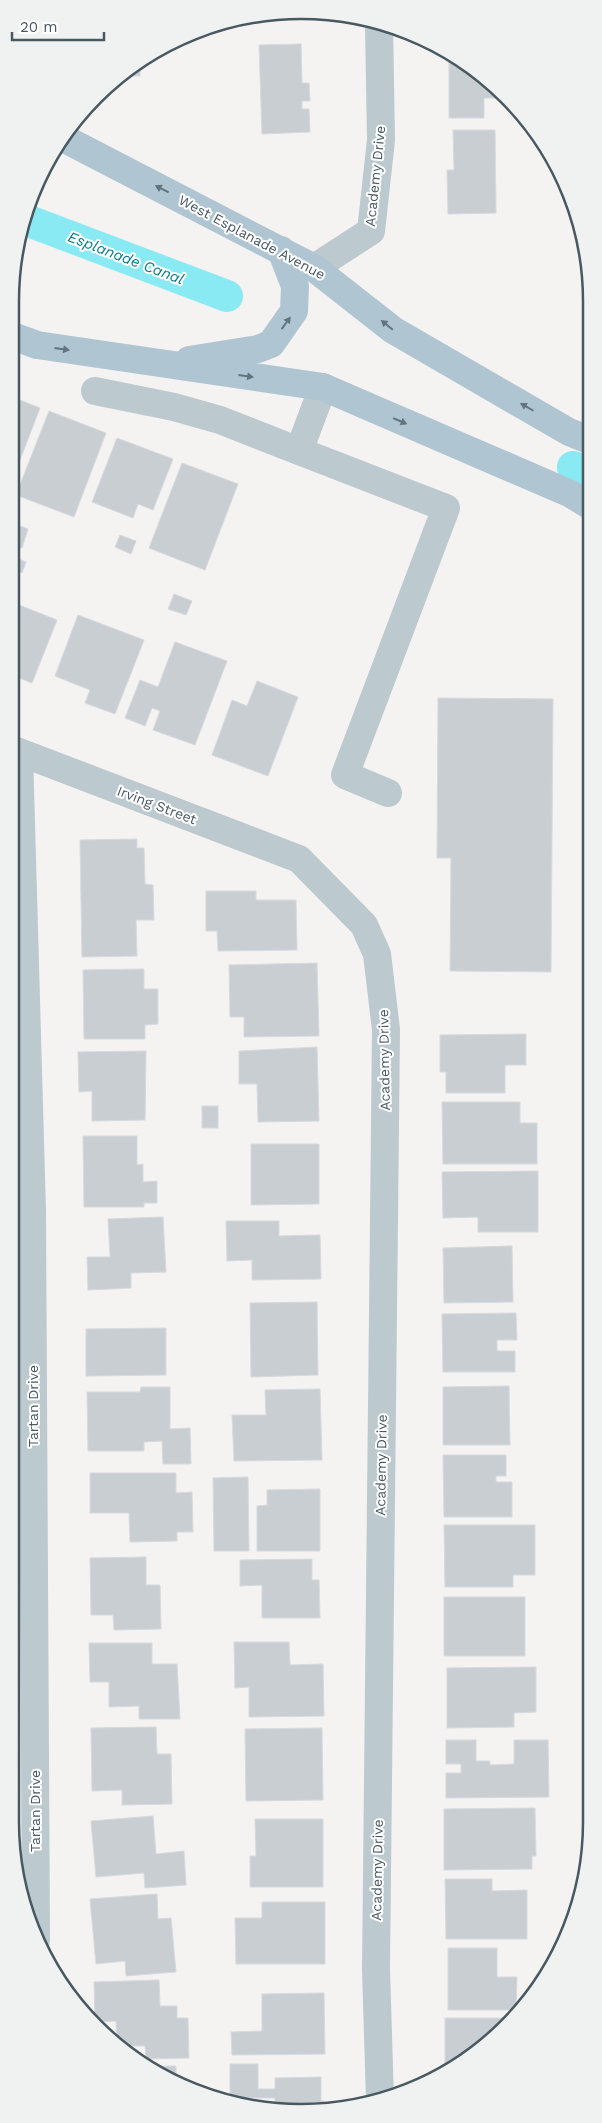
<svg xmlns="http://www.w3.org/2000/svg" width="602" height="2123" font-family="'Work Sans',sans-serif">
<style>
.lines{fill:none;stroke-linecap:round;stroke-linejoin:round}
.canal{stroke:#8aeaf3;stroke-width:32}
.building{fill:#c9ced2;stroke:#d6d9de}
.minor{stroke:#bcc9cf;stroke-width:28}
.major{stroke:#b0c5d2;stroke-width:28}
.oneway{fill:#62747e}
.labels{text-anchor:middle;stroke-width:4;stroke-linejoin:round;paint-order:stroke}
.street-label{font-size:14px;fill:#485962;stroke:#fff}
.water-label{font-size:15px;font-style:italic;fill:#067c88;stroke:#fff}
.rim{fill:none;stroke:#485962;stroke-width:2.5}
</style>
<rect width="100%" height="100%" fill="#f5f2f2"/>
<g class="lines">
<g class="canal">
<path d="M26,220L227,296"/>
<path d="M573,467L589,474"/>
</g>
</g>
<g class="building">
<path d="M270,16H306V19L270,20Z"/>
<path d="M301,44L302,83H309L310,101H302V109H309L310,132L262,134L259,45Z"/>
<path d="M449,51L497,90V98H484V118H449Z"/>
<path d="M140,59V76H122L139,59Z"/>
<path d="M453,130H495L496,213L448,214L447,170H454Z"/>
<path d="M15,398L40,408L15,473Z"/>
<path d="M49,411L106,433L74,517L16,495Z"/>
<path d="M117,438L173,459L153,510L138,504L133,518L92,502Z"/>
<path d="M182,463L238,484L205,570L149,548Z"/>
<path d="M15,524L28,529L22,548L14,546Z"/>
<path d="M120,535L136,541L131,554L115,547Z"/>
<path d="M14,557L26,562L22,573L14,570Z"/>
<path d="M174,594L192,601L186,615L168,609Z"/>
<path d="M14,603L57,620L32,683L14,676Z"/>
<path d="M78,615L144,640L115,714L85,703L90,690L55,676Z"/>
<path d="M175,642L227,661L195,745L153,730L160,711L152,708L145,726L125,718L140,680L158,687Z"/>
<path d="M257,681L298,697L268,776L212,755L232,700L247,706Z"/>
<path d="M438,698L553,699L551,972L450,971L451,858H437Z"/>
<path d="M137,839V848H144L145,884L153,885L154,920H136L137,956L82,957L80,840Z"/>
<path d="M206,891H256V900H296L297,950L218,951L217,931H206Z"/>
<path d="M317,963L319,1036L244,1037V1017H230L229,965Z"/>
<path d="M144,969V989H158V1024L145,1025V1039H84L83,970Z"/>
<path d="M526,1034V1065H505V1093H446V1072H440V1035Z"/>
<path d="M317,1047L319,1121L258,1122L257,1084H239V1051Z"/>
<path d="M146,1051L145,1120L92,1121V1091L79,1092L78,1052Z"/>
<path d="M442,1102H520V1123H537V1164H443Z"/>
<rect x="202" y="1106" width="16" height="22"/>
<path d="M83,1136H137V1165L143,1164V1182L157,1181V1203H144V1207H84Z"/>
<path d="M251,1144H319V1204L251,1205Z"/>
<path d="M538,1171V1232H478V1217L443,1218L442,1172Z"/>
<path d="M163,1217L166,1272L131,1273V1288L88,1290L87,1257H110L108,1219Z"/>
<path d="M226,1221H279V1236L320,1235L321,1279L252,1280V1260L227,1261Z"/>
<path d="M512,1246L513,1302L444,1303L443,1248Z"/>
<path d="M317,1302L318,1375L251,1377L250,1303Z"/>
<path d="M516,1313L517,1340H497V1351H515V1372H443L442,1314Z"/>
<path d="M166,1328V1375L86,1376V1329Z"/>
<path d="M509,1386L510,1445H443V1387Z"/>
<path d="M141,1387H170V1429L190,1428L191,1464H163L162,1441L144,1442V1451H88L87,1392H140Z"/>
<path d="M320,1389L322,1460L234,1461L232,1415H266L265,1390Z"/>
<path d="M443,1455H506V1476H496V1482H512V1517H444Z"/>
<path d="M90,1473H176V1493L192,1492L193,1532H177V1541L130,1542L129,1513H90Z"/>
<path d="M248,1477L249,1551H214L213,1478Z"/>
<path d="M320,1489V1551H257V1506L267,1505V1490Z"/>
<path d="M444,1525H535V1575H513V1587H445Z"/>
<path d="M146,1557V1585H160L161,1629L114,1630L113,1615H91L90,1558Z"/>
<path d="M312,1559V1580H319L320,1618H262V1585L240,1586V1560Z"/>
<rect x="444" y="1597" width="81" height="59"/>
<path d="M234,1642H289L290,1665L323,1664L324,1716L249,1717V1687L235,1688Z"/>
<path d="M89,1643H152V1664H177L180,1719H139V1706L109,1707V1682H90Z"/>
<path d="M536,1667V1712L514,1713V1727L447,1728V1668Z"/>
<path d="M156,1727L157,1754H171L172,1804L122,1805V1790L92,1791L91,1728Z"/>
<path d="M322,1728L323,1800L246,1801L245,1729Z"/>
<path d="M446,1740H476V1761H490V1765L514,1764V1740H548L549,1797L446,1798V1773H461V1764H446Z"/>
<path d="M535,1808L536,1856H532V1869L444,1870V1809Z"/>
<path d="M153,1816L156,1854L184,1851L186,1885L145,1888L144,1873L96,1877L91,1821Z"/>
<path d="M255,1819H323V1887H250V1856H256Z"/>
<path d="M445,1879H492V1891L527,1890V1939H446Z"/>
<path d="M157,1894L158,1919L171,1918L176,1972L126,1976L125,1961L96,1964L90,1899Z"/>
<path d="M262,1902H325V1964H236L235,1918H262Z"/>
<path d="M448,1948H497V1977H517L516,2010H448Z"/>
<path d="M159,1980L160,2006H177V2018H188L189,2058L146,2059L145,2046H124L117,2041L116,2021L95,2022L94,1982Z"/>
<path d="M324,1993L325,2054L232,2055L231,2032L262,2031V1994Z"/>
<path d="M445,2018H508V2019L478,2053L445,2069Z"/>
<path d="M230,2064H258V2089H275V2078L321,2077V2101H324V2108L282,2112L275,2111V2098H230Z"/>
<path d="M150,2066H176V2084L172,2083Z"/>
</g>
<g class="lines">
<g class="minor">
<path d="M314,268L371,231L381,140L379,24"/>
<path d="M323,387L299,451L446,508L345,775L388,793"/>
<path d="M95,391L174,407L220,420L299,451"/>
<path d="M14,750L299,859L364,925L377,954L386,1030L376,1969L380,2101"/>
<path d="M19,752L32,1212L36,1940"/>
</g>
<g class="major">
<path d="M61,137L314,268L393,330L569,432L589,440"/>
<path d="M15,337L37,345L323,387L571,494L589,505"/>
<path d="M189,360L258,349L271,344L294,311L295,286L281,250"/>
</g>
</g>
<defs><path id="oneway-solid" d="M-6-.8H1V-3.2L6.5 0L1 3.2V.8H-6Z" transform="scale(1.25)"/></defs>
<g class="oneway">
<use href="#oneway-solid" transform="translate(162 189) rotate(-153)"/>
<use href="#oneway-solid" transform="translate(286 323) rotate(-54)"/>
<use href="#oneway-solid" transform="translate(387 325) rotate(-141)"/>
<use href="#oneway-solid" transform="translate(62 349) rotate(8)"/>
<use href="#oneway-solid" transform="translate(246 376) rotate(8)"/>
<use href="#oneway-solid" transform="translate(527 407) rotate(-150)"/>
<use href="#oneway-solid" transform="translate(400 421) rotate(23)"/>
</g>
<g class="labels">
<g class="street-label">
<text transform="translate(375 176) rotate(-84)" y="5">Academy Drive</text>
<text transform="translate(252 237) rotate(28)" y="5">West Esplanade Avenue</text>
<text transform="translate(157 805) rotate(21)" y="5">Irving Street</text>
<text transform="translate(384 1060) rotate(-91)" y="5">Academy Drive</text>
<text transform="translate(33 1406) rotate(-90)" y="5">Tartan Drive</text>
<text transform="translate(381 1465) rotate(-89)" y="5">Academy Drive</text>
<text transform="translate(35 1811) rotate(-90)" y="5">Tartan Drive</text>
<text transform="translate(377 1870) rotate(-89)" y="5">Academy Drive</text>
</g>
<g class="water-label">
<text transform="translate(126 258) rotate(21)" y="5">Esplanade Canal</text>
</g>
</g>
<path d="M0 0H602V2123H0ZM301 19H301A282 282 0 0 1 583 301V1822A282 282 0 0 1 301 2104H301A282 282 0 0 1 19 1822V301A282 282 0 0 1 301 19Z" fill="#f0f2f2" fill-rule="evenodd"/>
<path class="rim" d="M301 19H301A282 282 0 0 1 583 301V1822A282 282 0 0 1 301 2104H301A282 282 0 0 1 19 1822V301A282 282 0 0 1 301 19Z"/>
<path d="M12 32v8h92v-8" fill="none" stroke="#485962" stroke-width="2.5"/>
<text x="20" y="32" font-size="15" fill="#485962" stroke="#ffffff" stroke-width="4" paint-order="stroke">20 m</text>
</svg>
